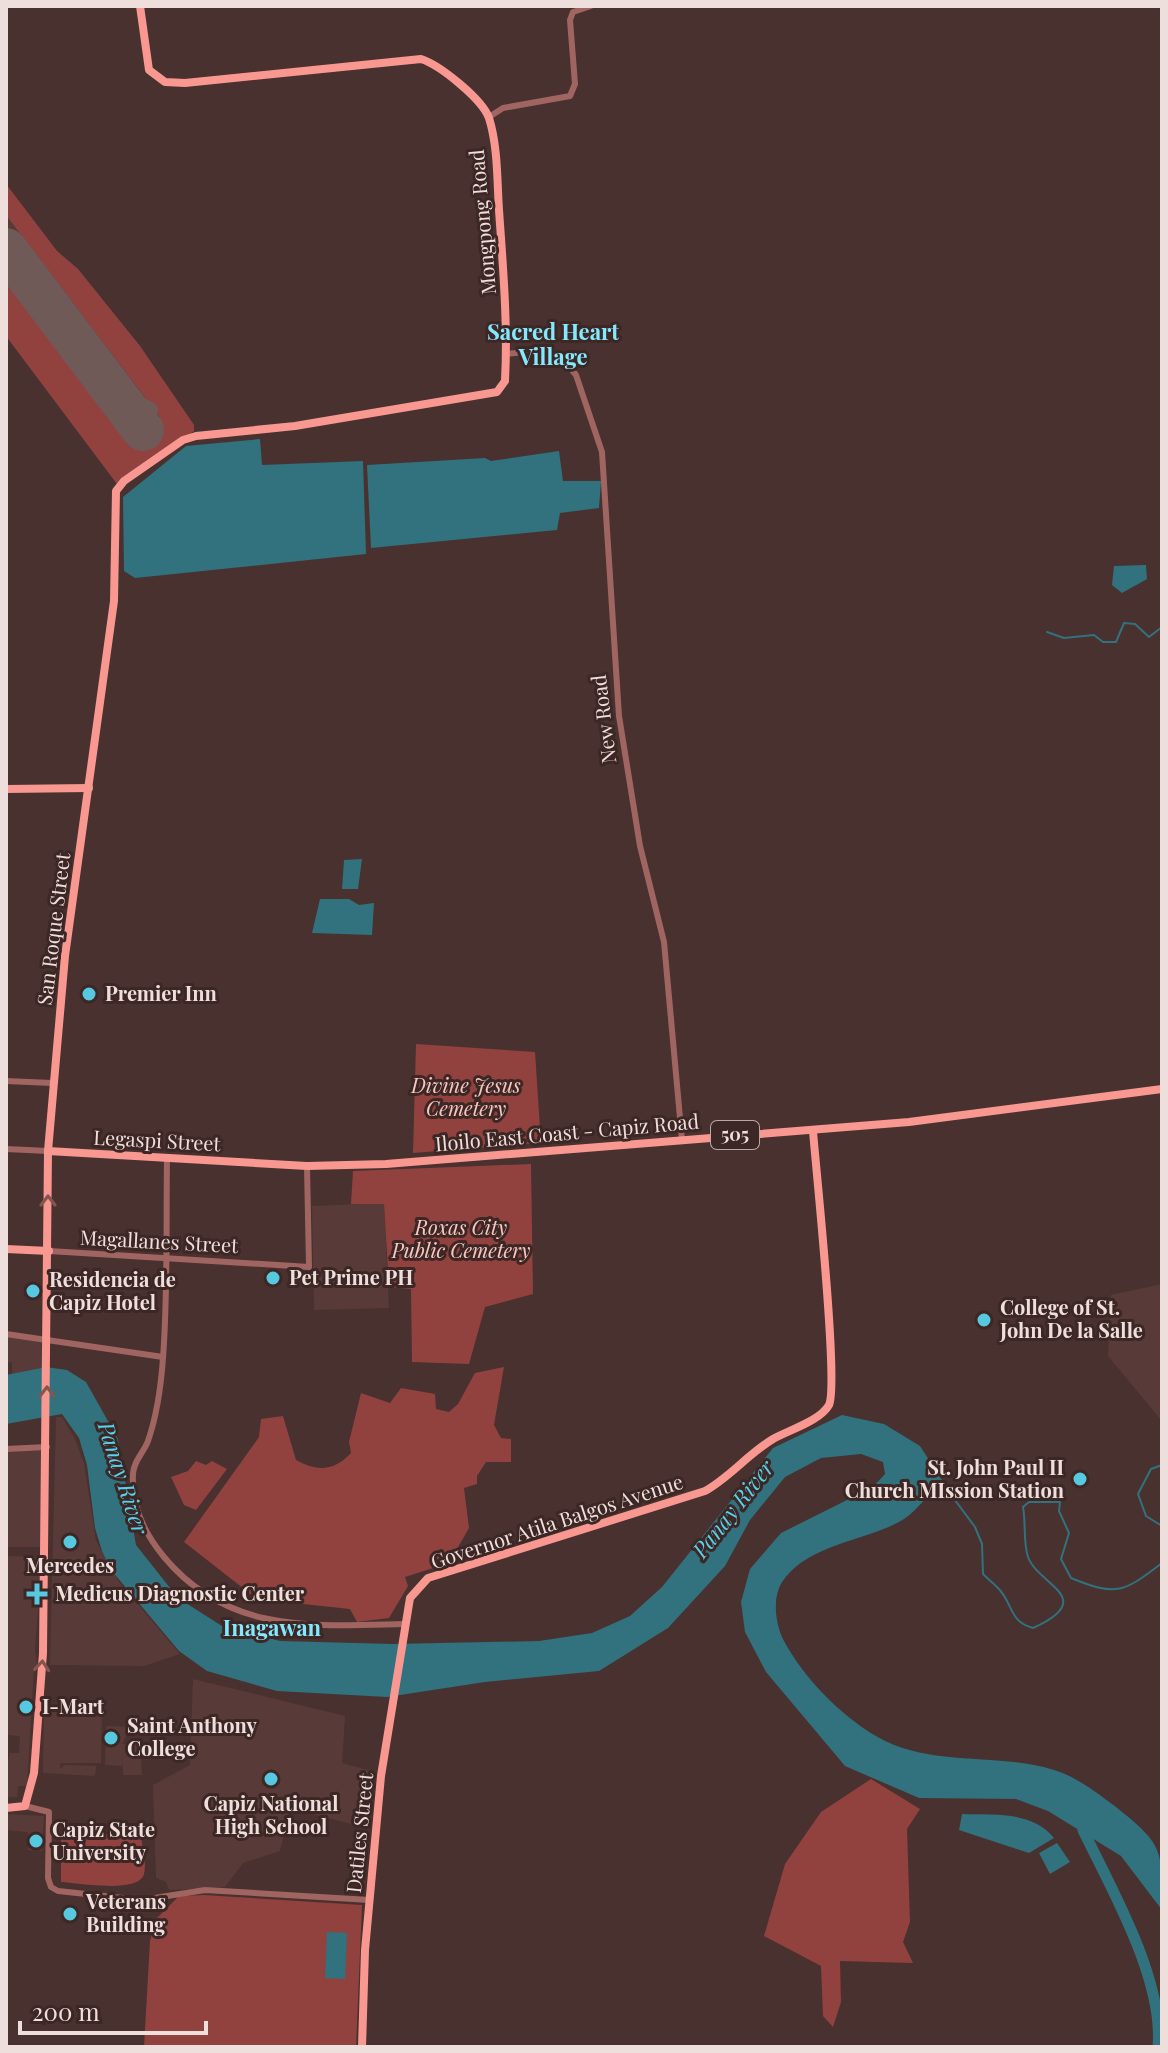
<svg xmlns="http://www.w3.org/2000/svg" width="1168" height="2053" font-family="'Playfair Display',serif">
<style>
.built{fill:#583b38}
.green{fill:#91423f}
.water{fill:#31727e}
.lines{fill:none;stroke-linecap:round;stroke-linejoin:round}
.stream{stroke:#31727e;stroke-width:2}
.river{stroke:#31727e;stroke-width:11}
.taxiway{stroke:#705a58;stroke-width:16}
.runway{stroke:#705a58;stroke-width:42}
.minor{stroke:#a16561;stroke-width:6}
.major{stroke:#f99891;stroke-width:8}
.oneway{stroke:#885450}
.poi-dot{fill:#56c9e0;stroke:#3d2725;stroke-width:3}
.labels{text-anchor:middle;stroke-width:6;stroke-linejoin:round;paint-order:stroke}
.shield{fill:#3d2725;stroke:#b9a8a6;stroke-width:2}
.shield-label{font-size:18px;font-weight:bold;fill:#eedfdd}
.street-label{font-size:20px;fill:#eedfdd;stroke:#3d2725}
.poi-label{font-size:20px;font-weight:bold;fill:#eedfdd;stroke:#3d2725;text-anchor:start}
.park-label{font-size:20px;font-style:italic;fill:#f9c7c2;stroke:#3d2725}
.neighbourhood-label{font-size:22px;font-weight:bold;fill:#83e9ff;stroke:#3d2725}
.water-label{font-size:22px;font-style:italic;fill:#55d3ec;stroke:#3d2725}
</style>
<rect width="100%" height="100%" fill="#48312f"/>
<g class="built">
<path d="M6,184L57,251L78,269L140,346L194,425V431L117,484L6,336Z"/>
<path d="M384,1203L389,1308L314,1310L312,1206Z"/>
<path d="M1162,1284V1421L1108,1356L1111,1295Z"/>
<path d="M6,1335L45,1341L46,1367L12,1374V1362L6,1363Z"/>
<path d="M56,1417H62L75,1439L84,1463L96,1541L119,1582L180,1654L144,1666L50,1665Z"/>
<path d="M44,1450L42,1547H6V1451Z"/>
<path d="M6,1556L42,1557L35,1650L38,1669H34L27,1786H18L17,1797H6V1770L10,1753H19L20,1736L7,1735Z"/>
<path d="M193,1679L345,1716L342,1763L375,1772L370,1829L290,1808L280,1851L243,1863L225,1887L169,1890L166,1882L156,1878L153,1785L190,1765Z"/>
<path d="M44,1704H102L101,1763H60V1769L65,1765L96,1766L95,1776L43,1773Z"/>
<path d="M106,1726L131,1727L122,1744L140,1743L142,1775H123L122,1753V1766L105,1765Z"/>
<path d="M6,1814L44,1816L42,1851L28,1850V1832L6,1830Z"/>
</g>
<g class="green">
<path d="M6,184L57,251L78,269L140,346L194,425V431L117,484L6,336V283L127,442L160,417L6,215Z"/>
<path d="M416,1044L535,1052L541,1143L413,1153Z"/>
<path d="M531,1164L533,1294L485,1307L469,1364L412,1362L411,1289L389,1287L384,1204H351L353,1171Z"/>
<path d="M504,1367L494,1425L501,1438L511,1439V1462H486L477,1476V1484L464,1488L469,1528L449,1563L405,1577L408,1586L389,1618L357,1622L350,1609L257,1599L184,1542L259,1437L261,1419L283,1416L296,1460C318,1472 334,1471 351,1453L349,1442L361,1393L390,1403L401,1388L435,1394L436,1409L449,1412L458,1404L475,1373Z"/>
<path d="M196,1461L206,1465L212,1461L227,1469L196,1510L184,1505L171,1477L188,1471Z"/>
<path d="M871,1779L920,1809L907,1829L910,1922L903,1942L913,1963L840,1961L841,2002L833,2027L823,2016L821,1966L764,1936L785,1864L821,1812Z"/>
<path d="M61,1832L141,1836C142,1847 147,1863 144,1874C139,1894 78,1883 61,1882Z"/>
<path d="M204,1895L362,1905L356,2047H144L150,1941L156,1919L179,1896Z"/>
</g>
<g class="water">
<path d="M260,439L262,465L363,461L366,554L135,578L124,571L123,497L186,446Z"/>
<path d="M559,451L563,481H601L599,508L560,513L557,530L371,548L367,465L485,458L491,461Z"/>
<path d="M1146,565L1147,579L1122,593L1112,585L1114,566Z"/>
<path d="M362,859L358,889H342L344,860Z"/>
<path d="M320,899H349L359,905L374,903L372,935L312,933Z"/>
<path d="M46,1367L67,1370L86,1382L118,1439L136,1545L178,1598L222,1626L280,1641L393,1644L539,1641L592,1633L630,1616L662,1587L773,1448L842,1415L884,1424L920,1446L942,1480C930,1492 918,1510 904,1519C868,1541 812,1543 785,1578C771,1594 775,1624 784,1641C804,1678 840,1715 876,1736C930,1768 997,1752 1054,1770C1077,1777 1097,1793 1116,1807C1165,1846 1162,1850 1162,1910L1121,1856L1048,1811L1016,1799L919,1798L845,1766L766,1672L745,1632L741,1602L750,1569L781,1533L873,1487L885,1474L883,1462L861,1454L821,1458L785,1477L750,1520L725,1566L668,1628L599,1671L485,1682L387,1697L277,1691L207,1671L179,1651L111,1570L102,1551L95,1528L87,1465L79,1438L62,1414L6,1424V1375Z"/>
<path d="M962,1814C994,1815 1033,1811 1054,1838L1029,1853L959,1830Z"/>
<path d="M1057,1843L1070,1862L1050,1874L1039,1853Z"/>
<path d="M327,1932L347,1933L345,1979L325,1978Z"/>
</g>
<g class="lines">
<g class="stream">
<path d="M1047,632L1064,638L1094,635L1103,642H1116L1124,623L1135,624L1149,637L1162,627"/>
<path d="M1162,1465L1151,1469L1138,1494L1146,1516L1162,1526"/>
<path d="M940,1480L975,1527L982,1544L983,1574C988,1579 993,1583 998,1588C1013,1603 1009,1622 1033,1628C1099,1598 1038,1585 1028,1557C1023,1542 1026,1523 1023,1507L1029,1502H1060L1059,1511L1069,1533L1061,1559L1071,1578C1117,1597 1124,1592 1162,1563"/>
</g>
<path class="river" d="M1083,1830C1112,1890 1164,1980 1158,2047"/>
<path class="taxiway" d="M113,390L150,410L141,421L131,422L121,416"/>
<path class="runway" d="M6,249L143,430"/>
<g class="minor">
<path d="M489,117L503,108L570,96L575,84L570,20L573,12L591,6"/>
<path d="M506,354L546,350L567,364L576,375L602,452L619,716L640,846L664,942L682,1140"/>
<path d="M6,1081L52,1083"/>
<path d="M6,1149L48,1151"/>
<path d="M167,1158C166,1224 168,1292 163,1358C161,1386 157,1415 148,1441C144,1452 133,1462 133,1474C131,1505 145,1534 164,1557C228,1634 313,1626 404,1624"/>
<path d="M49,1251L309,1267L307,1166"/>
<path d="M6,1334L163,1357"/>
<path d="M6,1449L47,1447"/>
<path d="M25,1806L49,1812L48,1878L51,1887L58,1891L142,1900L205,1890L369,1900"/>
</g>
<g class="major">
<path d="M6,789L89,788"/>
<path d="M48,1151L307,1166L386,1164L909,1122L1162,1089"/>
<path d="M6,1249L49,1251"/>
<path d="M6,1808L25,1806L34,1773L43,1653L48,1151L65,956L114,601L116,491L124,481L183,440L196,436L295,426L497,392L505,381C508,324 503,267 499,210C497,180 498,147 489,118C482,99 440,65 421,59L185,83L165,82L149,70L140,6"/>
<path d="M362,2047L365,1950L381,1776L410,1598L428,1578L705,1491C730,1477 748,1454 773,1439C789,1430 820,1421 829,1405C839,1384 816,1170 813,1131"/>
</g>
</g>
<defs><path id="oneway-chevron" d="M-2-3.5L2.5 0L-2 3.5" fill="none" stroke-width="1.6" stroke-linecap="round" stroke-linejoin="round" transform="scale(2)"/></defs>
<g class="oneway">
<use href="#oneway-chevron" transform="translate(48 1201) rotate(-90)"/>
<use href="#oneway-chevron" transform="translate(47 1392) rotate(-90)"/>
<use href="#oneway-chevron" transform="translate(42 1666) rotate(-85)"/>
</g>
<g class="poi-dot">
<circle cx="89" cy="994" r="8"/>
<circle cx="273" cy="1278" r="8"/>
<circle cx="33" cy="1291" r="8"/>
<circle cx="984" cy="1320" r="8"/>
<circle cx="1080" cy="1479" r="8"/>
<circle cx="70" cy="1542" r="8"/>
<path d="M33 1582h8v8h8v8h-8v8h-8v-8h-8v-8h8z"/>
<circle cx="26" cy="1707" r="8"/>
<circle cx="111" cy="1738" r="8"/>
<circle cx="271" cy="1779" r="8"/>
<circle cx="36" cy="1841" r="8"/>
<circle cx="70" cy="1914" r="8"/>
</g>
<g class="labels">
<rect class="shield" x="711" y="1121" width="48" height="28" rx="6"/>
<g class="shield-label">
<text x="735" y="1141">505</text>
</g>
<g class="street-label">
<text transform="translate(483 222) rotate(-95)" y="7">Mongpong Road</text>
<text transform="translate(604 719) rotate(-97)" y="7">New Road</text>
<text transform="translate(54 929) rotate(-83)" y="7">San Roque Street</text>
<text transform="translate(567 1133) rotate(-5)" y="7">Iloilo East Coast - Capiz Road</text>
<text transform="translate(157 1141) rotate(3)" y="7">Legaspi Street</text>
<text transform="translate(159 1242) rotate(3)" y="7">Magallanes Street</text>
<text transform="translate(557 1522) rotate(-18)" y="7">Governor Atila Balgos Avenue</text>
<text transform="translate(360 1833) rotate(-84)" y="7">Datiles Street</text>
</g>
<g class="poi-label">
<text x="105" y="1001">Premier Inn</text>
<text x="289" y="1285">Pet Prime PH</text>
<text x="49" y="1287">Residencia de<tspan x="49" dy="23">Capiz Hotel</tspan></text>
<text x="1000" y="1315">College of St.<tspan x="1000" dy="23">John De la Salle</tspan></text>
<text x="1064" y="1475" text-anchor="end">St. John Paul II<tspan x="1064" dy="23">Church MIssion Station</tspan></text>
<text x="70" y="1573" text-anchor="middle">Mercedes</text>
<text x="55" y="1601">Medicus Diagnostic Center</text>
<text x="42" y="1714">I-Mart</text>
<text x="127" y="1733">Saint Anthony<tspan x="127" dy="23">College</tspan></text>
<text x="271" y="1811" text-anchor="middle">Capiz National<tspan x="271" dy="23">High School</tspan></text>
<text x="52" y="1837">Capiz State<tspan x="52" dy="23">University</tspan></text>
<text x="86" y="1909">Veterans<tspan x="86" dy="23">Building</tspan></text>
</g>
<g class="park-label">
<text x="466" y="1093">Divine Jesus<tspan x="466" dy="23">Cemetery</tspan></text>
<text x="461" y="1235">Roxas City<tspan x="461" dy="23">Public Cemetery</tspan></text>
</g>
<g class="neighbourhood-label">
<text x="553" y="340">Sacred Heart<tspan x="553" dy="25">Village</tspan></text>
<text x="272" y="1636">Inagawan</text>
</g>
<g class="water-label">
<text transform="translate(123 1478) rotate(72)" y="8">Panay River</text>
<text transform="translate(733 1509) rotate(-52)" y="8">Panay River</text>
</g>
</g>
<rect width="1168" height="2053" fill="none" stroke="#eedfdd" stroke-width="16"/>
<path d="M20 2021v12h186v-12" fill="none" stroke="#eedfdd" stroke-width="4"/>
<text x="32" y="2021" font-size="24" fill="#eedfdd" stroke="#3d2725" stroke-width="6" paint-order="stroke">200 m</text>
</svg>
